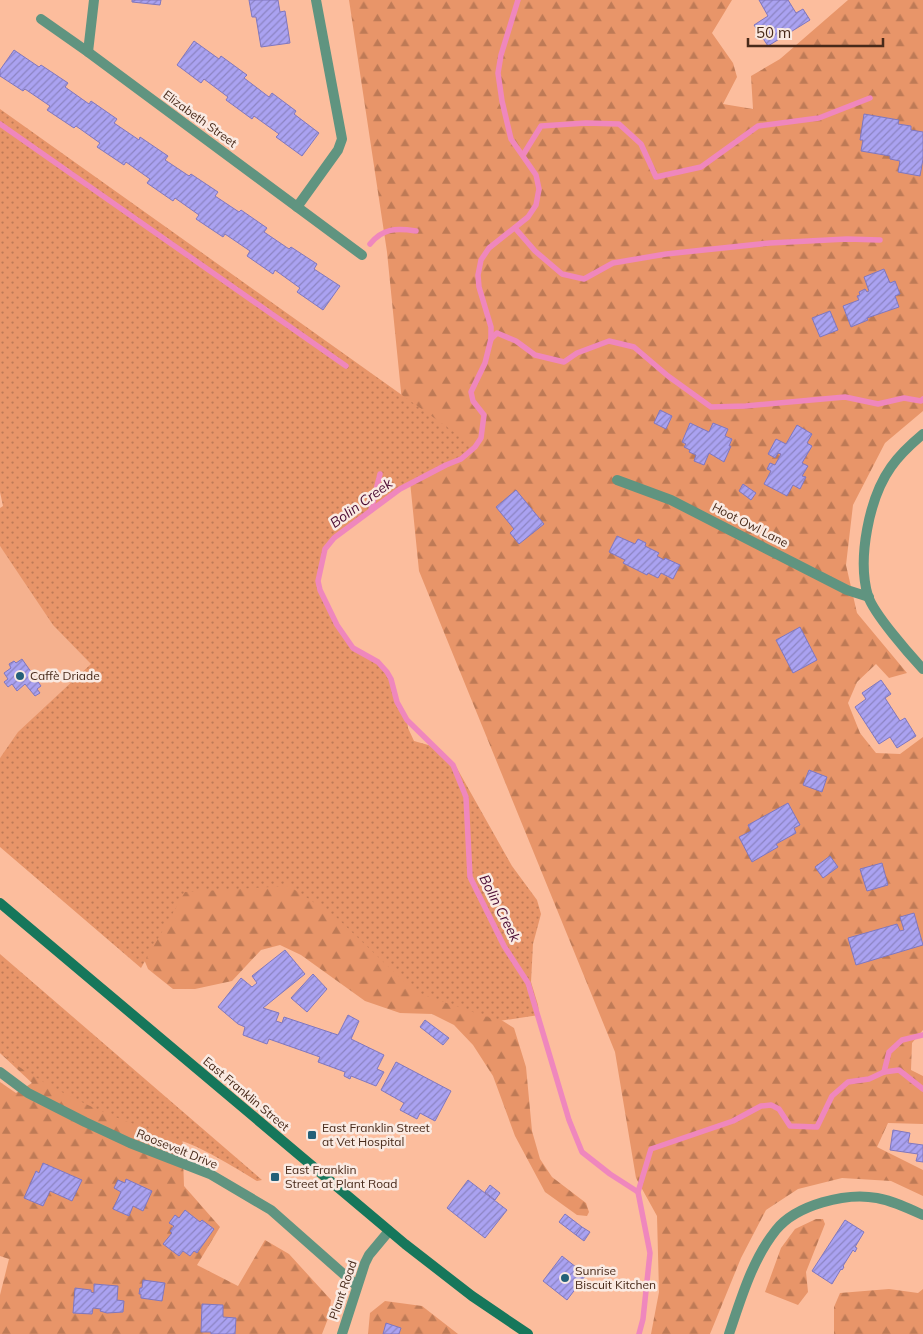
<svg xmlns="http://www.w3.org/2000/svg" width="923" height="1334" font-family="Mulish,sans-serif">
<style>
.built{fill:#f5b18e}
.forest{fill:url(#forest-firs)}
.park{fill:url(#park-dots)}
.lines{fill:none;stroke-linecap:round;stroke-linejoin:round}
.stream{stroke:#ef87bd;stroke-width:5.5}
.building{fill:url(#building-hatch);stroke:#8077be}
.street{stroke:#609480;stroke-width:10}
.secondary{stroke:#16775b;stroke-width:10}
.poi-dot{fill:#246078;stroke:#faeae2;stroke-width:2}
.labels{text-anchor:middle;stroke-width:5;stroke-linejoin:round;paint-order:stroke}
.street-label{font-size:12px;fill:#482a1a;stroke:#faeae2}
.poi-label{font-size:12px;fill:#482a1a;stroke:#faeae2;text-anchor:start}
.water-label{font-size:14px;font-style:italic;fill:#4a0a32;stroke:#faeae2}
</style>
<defs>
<pattern id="forest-firs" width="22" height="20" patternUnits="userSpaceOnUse" patternTransform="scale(1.25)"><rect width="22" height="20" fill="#e89569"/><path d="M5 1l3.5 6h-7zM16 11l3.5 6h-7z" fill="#be7a56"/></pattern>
<pattern id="park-dots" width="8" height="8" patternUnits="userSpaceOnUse" patternTransform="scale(1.25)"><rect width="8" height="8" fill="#e89569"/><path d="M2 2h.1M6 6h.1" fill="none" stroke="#be7a56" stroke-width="1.8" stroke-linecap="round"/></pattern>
<pattern id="building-hatch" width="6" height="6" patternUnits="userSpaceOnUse" patternTransform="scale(1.25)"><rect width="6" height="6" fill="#aaa2f1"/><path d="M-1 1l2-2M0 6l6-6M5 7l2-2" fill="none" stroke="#8c84c2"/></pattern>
</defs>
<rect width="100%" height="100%" fill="#fcbd9d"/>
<path class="built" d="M0,546L92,664L0,758Z"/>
<g class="forest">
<path d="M349,0H732L712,33L733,63L737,77L723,104L753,109L751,76L780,59L848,0H923V411L885,443L853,505L846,565L857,613L907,673L889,678L876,664L857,682L848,703L860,733L876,753L900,754L923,737V1030L912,1043L911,1070L923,1076V1124L888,1123L877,1147L923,1170V1196L891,1181L842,1178L798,1189L766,1210L741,1258L710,1334H651L659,1292L657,1216L636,1178L615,1052L419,571L387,252Z"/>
<path d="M285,872L495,1016L514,1028L526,1067L532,1131L540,1159L552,1177L586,1203L589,1212L587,1216L577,1215L545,1192L515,1136L493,1076L473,1045L454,1025L432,1014L400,1013L365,1001L301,955L280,945L261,950L232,981L195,989H173L148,969L136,940L172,879Z"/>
<path d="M0,1053L182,1127L184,1186L220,1227L197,1265L238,1286L265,1240L289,1254L331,1300L329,1316L322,1334H0V1295L9,1259L0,1256V1082L16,1093L32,1083Z"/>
<path d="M816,1219H823L825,1224L806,1272L808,1292L798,1305L765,1292L781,1248L795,1229Z"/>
<path d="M889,1289L918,1293L923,1289V1334H834V1307L840,1293Z"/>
<path d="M385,1301L422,1306L458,1334H368L370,1313Z"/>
</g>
<g class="park">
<path d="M0,109L475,447L461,459L446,465L400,489L334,538L325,549L318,581L320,590L337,625L353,648L378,662L387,672L391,679L397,702L407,720L408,728L414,741L439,748L454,763L512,866L537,900L541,914L533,944L531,982L538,1005L539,1015L499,1021L415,992L336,917L289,886L185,892L141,968L0,847V758L18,732L91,664L53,625L0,546V508L3,506L0,492Z"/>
<path d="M0,954L262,1180L257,1181C237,1169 218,1157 197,1147C175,1137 151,1131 128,1122C86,1106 36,1081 0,1053Z"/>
</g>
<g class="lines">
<g class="stream">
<path d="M518,0L501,55L498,73L502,101L511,139L536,175L539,189L536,205L528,217L489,248L481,260L478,275L479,287L491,327V339L485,363L471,392L473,401L484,415L481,438L475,447L461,459L446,465L400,489L334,538L325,549L318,581L320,590L337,625L353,648L378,662L387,672L391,679L397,702L407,720L453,765L466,797L470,877L504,946L528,983L569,1120L582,1152L610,1174L638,1192L650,1253L643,1319L639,1334"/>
<path d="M0,124L346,366"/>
<path d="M523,155L541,126L586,123L619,124L641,144L656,177L701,167L758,126L819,118L870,98"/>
<path d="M515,228L535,251L562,274L584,279L613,263L666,254L770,243L847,239L880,240"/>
<path d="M370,244C383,228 396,228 416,231"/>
<path d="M491,339L497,333L516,341L535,355L564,362L577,353L609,341L634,347L668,376L711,407L746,406L845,397L878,404L904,398L921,401L923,399"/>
<path d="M371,510L380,474"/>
<path d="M884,1072L889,1052L902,1040L923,1035"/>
<path d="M638,1192L651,1149L733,1121L761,1106L771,1105L779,1109L790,1126L817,1127L832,1096L848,1082L869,1079L884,1072L899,1070L923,1089"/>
</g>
</g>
<g class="building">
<path d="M132,0H161L160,5L132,2Z"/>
<path d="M249,0H278L280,12L285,11L290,43L261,47L256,17H252Z"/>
<path d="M759,0H788L796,13L803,9L810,20L768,46L754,25L768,16Z"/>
<path d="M194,41L219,59L221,56L247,75L244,78L269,97L272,93L296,111L294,114L319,133L302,156L276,137L279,134L254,116L252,119L226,100L228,97L204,79L201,83L177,65Z"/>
<path d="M14,50L39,67L41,65L68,83L65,87L89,104L91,101L117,119L114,123L139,140L140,137L168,156L165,160L189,176L191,174L218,192L215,196L239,212L241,210L267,228L264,232L289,249L291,247L317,264L314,269L340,286L323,310L297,292L300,288L275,270L273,274L247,256L250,251L225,234L223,237L196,219L199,215L175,198L173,201L147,183L150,179L126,162L124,165L97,147L100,143L76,126L74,128L47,110L50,106L25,89L23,91L0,76V70Z"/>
<path d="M864,114L899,120L898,124L911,126V130L923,132V159L920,176L898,172L900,161L890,159V156L861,151L863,140H860Z"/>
<path d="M884,269L890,283L895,281L900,294L895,296L899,307L867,318L868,320L851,327L843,306L859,300L857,296L860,295L859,292L865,289L867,292L869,291L864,277Z"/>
<path d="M830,311L838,330L820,337L812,318Z"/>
<path d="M660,410L672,416L666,429L654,423Z"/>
<path d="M690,423L709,432L713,423L728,429L725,436L732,439L729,446H731L724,462L709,453L704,465L694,461L696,455L689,452L690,450L684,447L686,444L682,442Z"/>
<path d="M797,425L812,434L807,443L812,446L802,463L808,466L802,476L806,477L800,489L793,485L787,496L764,484L771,471L767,469L770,463L775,465L781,454L778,453L775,458L768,454L776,439L786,444Z"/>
<path d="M743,484L756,493L751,500L739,491Z"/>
<path d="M516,490L544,524L519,544L510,533L514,529L496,507Z"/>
<path d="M617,536L635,544L638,539L646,543L645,546L659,553L657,556L664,560L665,558L680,565L673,579L661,573L658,578L648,573L647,575L623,563L625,560L609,552Z"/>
<path d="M800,627L817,660L793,673L776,640Z"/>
<path d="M22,659L41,686L37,689L40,693L35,696L25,684L17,691L12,684L8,687L4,682L8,679L4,673L11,668L9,664L14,661L16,663Z"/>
<path d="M881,680L891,694L885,698L900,721L905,718L916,736L897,748L890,737L879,744L855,707L866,699L862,693Z"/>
<path d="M809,770L827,777L822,792L803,785Z"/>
<path d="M788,803L800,825L794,828L796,833L776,844L778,847L752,862L739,837L751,831L748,825Z"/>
<path d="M830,856L838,867L823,878L815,867Z"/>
<path d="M882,863L888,885L867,891L860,869Z"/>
<path d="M914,913L923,945L856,965L848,938L897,924L900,931L904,930L900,917Z"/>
<path d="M285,950L305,974L263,1008L279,1013L276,1021L282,1023L284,1017L338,1035L348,1015L359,1021L351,1039L384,1055L377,1069L384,1072L376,1086L351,1076L350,1079L344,1076L345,1072L318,1062L320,1057L269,1039L267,1044L243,1035L245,1027L238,1024L218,1007L241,978L252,987L257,983L252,976Z"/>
<path d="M313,974L327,989L307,1012L291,998Z"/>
<path d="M425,1020L449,1038L443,1045L420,1027Z"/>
<path d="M396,1062L451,1091L435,1121L420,1113L417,1119L400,1110L404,1103L381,1090Z"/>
<path d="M893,1130L910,1133L908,1143L923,1145V1162L916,1161L918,1154L890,1150Z"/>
<path d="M43,1163L82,1180L72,1201L50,1191L43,1206L24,1198L36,1171L39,1173Z"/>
<path d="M126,1179L152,1191L143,1211L133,1206L129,1216L113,1209L121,1192L114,1188L118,1180L125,1183Z"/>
<path d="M468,1180L507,1210L485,1238L447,1208Z"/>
<path d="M490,1185L500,1193L495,1200L485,1192Z"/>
<path d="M185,1210L200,1222L202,1220L214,1229L197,1253L194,1251L190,1256L183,1251L179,1256L163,1244L172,1233L170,1231L174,1226L169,1223L175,1215L179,1218Z"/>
<path d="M565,1214L582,1227L576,1235L559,1222Z"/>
<path d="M845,1220L864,1232L855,1247L857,1248L855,1252L853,1250L843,1266L844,1267L842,1270L841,1269L832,1284L812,1271Z"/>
<path d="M582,1227L590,1232L584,1241L576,1235Z"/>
<path d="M562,1256L586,1275L567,1300L543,1281Z"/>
<path d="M143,1280L165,1283L162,1301L141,1298V1294H139L140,1288H142Z"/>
<path d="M94,1284L118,1286L117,1300L124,1301L123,1312L107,1313L100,1311L101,1309L93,1308L92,1314L73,1313L75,1288L91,1290V1292L94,1293Z"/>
<path d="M202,1304L223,1305V1317L236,1318L235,1334H211V1332H201Z"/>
<path d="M386,1323L401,1328L399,1334H383Z"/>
</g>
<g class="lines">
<g class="street">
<path d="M41,19L88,52L362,255"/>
<path d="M88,52L94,0"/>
<path d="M297,207L338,150L342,139L316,0"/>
<path d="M923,434C911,444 900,454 891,467C869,498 857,559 868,596C874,614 909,654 923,669"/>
<path d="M617,480L671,500L847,590L869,597"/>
<path d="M0,1072L28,1093L85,1122L130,1143L210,1174L271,1210L357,1286"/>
<path d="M342,1334L365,1263L369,1255L389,1231"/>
<path d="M729,1334C741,1299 752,1260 776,1230C796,1205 846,1192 877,1198C893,1201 908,1208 923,1215"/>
</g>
<path class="secondary" d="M0,903L405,1244L472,1296L528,1334"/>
</g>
<g class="poi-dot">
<circle cx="20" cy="676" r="5"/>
<rect x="307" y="1130" width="10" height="10" rx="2.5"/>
<rect x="270" y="1172" width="10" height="10" rx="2.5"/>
<circle cx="565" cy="1278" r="5"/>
</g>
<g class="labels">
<g class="street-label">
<text transform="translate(200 119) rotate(36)" y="4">Elizabeth Street</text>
<text transform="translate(750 525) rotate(27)" y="4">Hoot Owl Lane</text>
<text transform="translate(246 1094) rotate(40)" y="4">East Franklin Street</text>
<text transform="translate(177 1149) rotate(22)" y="4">Roosevelt Drive</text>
<text transform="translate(343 1290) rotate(-71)" y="4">Plant Road</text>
</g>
<g class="poi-label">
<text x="30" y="680">Caffè Driade</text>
<text x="322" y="1132">East Franklin Street<tspan x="322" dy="14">at Vet Hospital</tspan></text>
<text x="285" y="1174">East Franklin<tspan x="285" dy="14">Street at Plant Road</tspan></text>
<text x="575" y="1275">Sunrise<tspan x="575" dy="14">Biscuit Kitchen</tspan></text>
</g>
<g class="water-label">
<text transform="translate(361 503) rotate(-36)" y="5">Bolin Creek</text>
<text transform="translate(500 908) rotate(63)" y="5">Bolin Creek</text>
</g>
</g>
<path d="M748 38v8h135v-8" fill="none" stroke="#482a1a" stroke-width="2.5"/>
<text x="756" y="38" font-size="15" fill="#482a1a" stroke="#faeae2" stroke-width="4" paint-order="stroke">50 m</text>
</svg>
